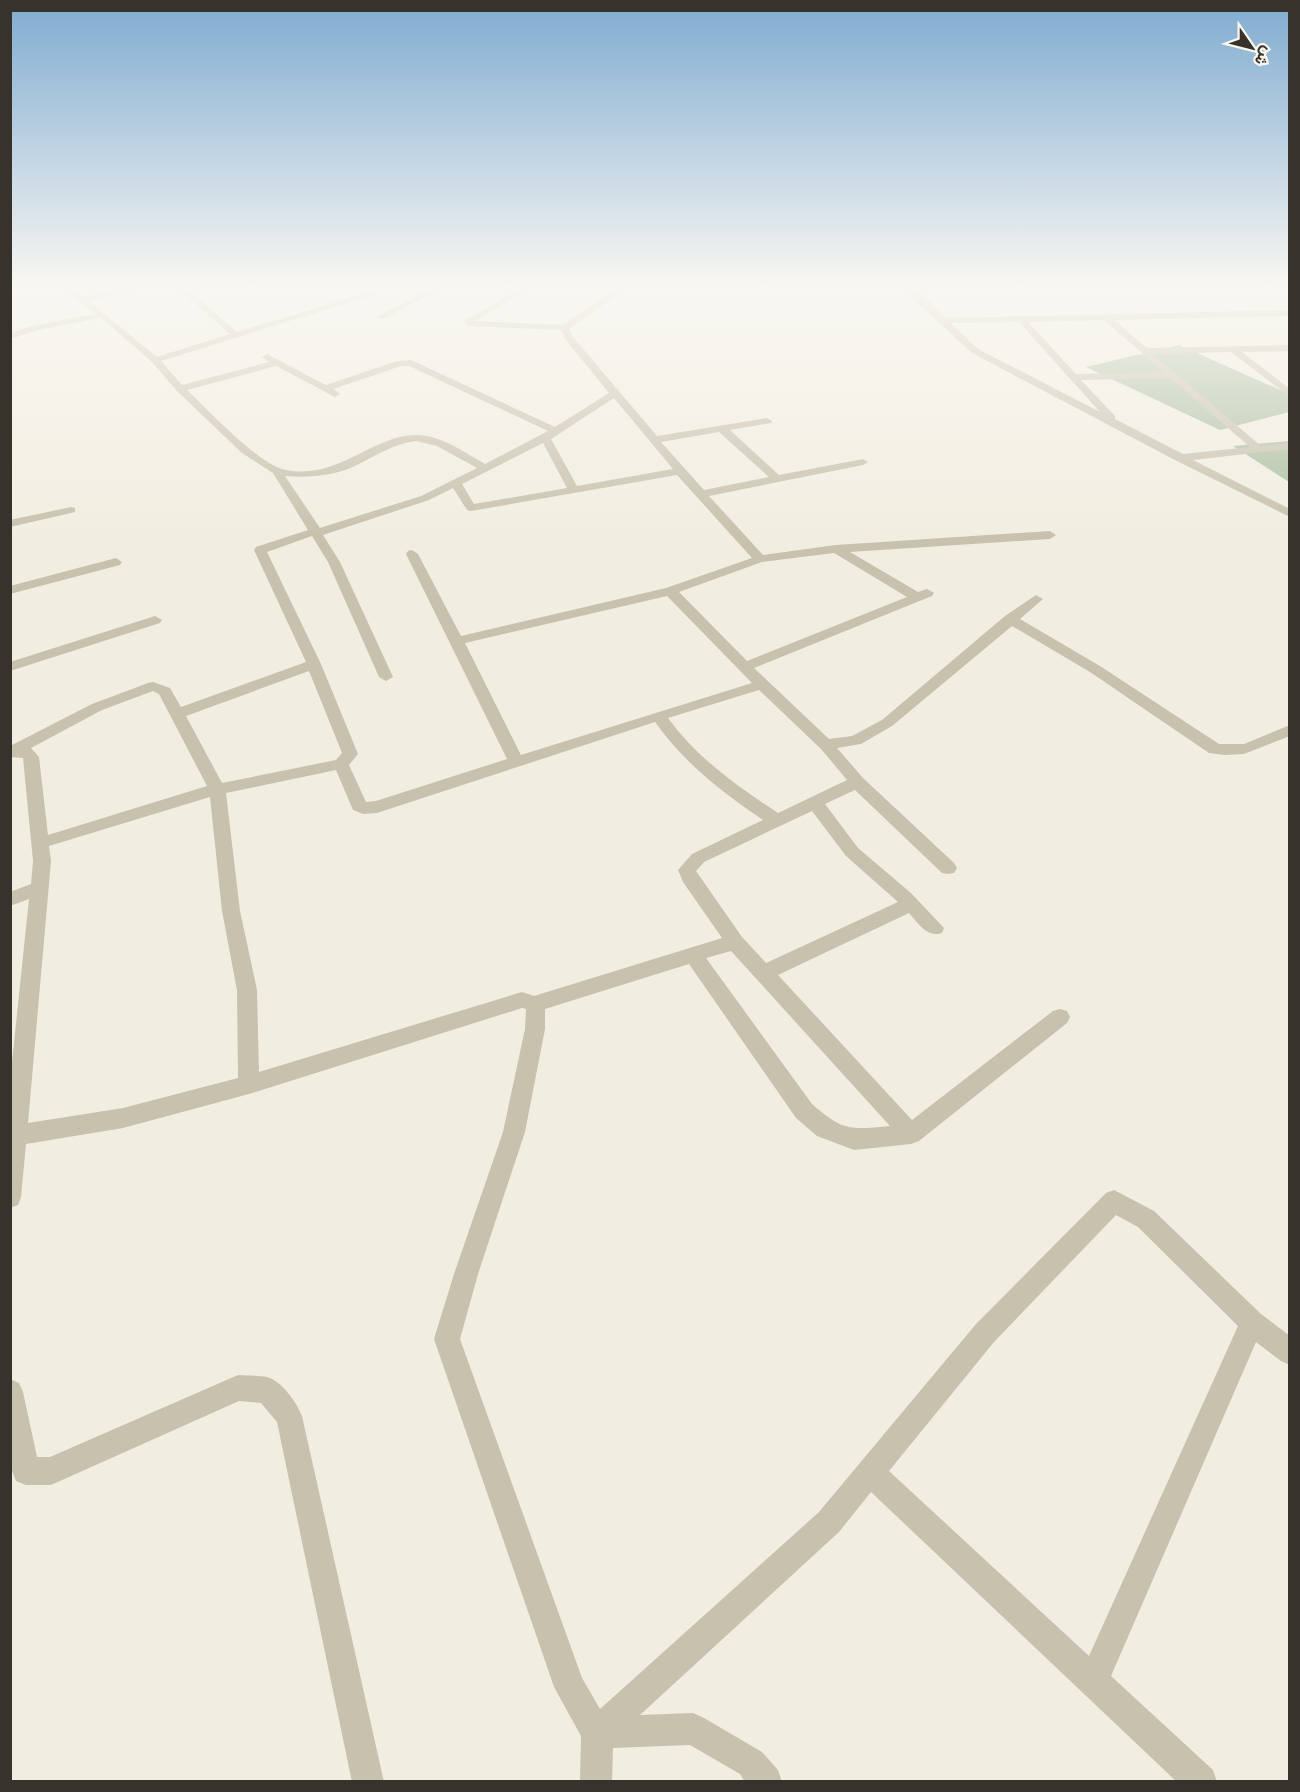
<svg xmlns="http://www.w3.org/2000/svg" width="1300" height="1792" font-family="Roboto,Vazirmatn,sans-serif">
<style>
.green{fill:#adbfa2}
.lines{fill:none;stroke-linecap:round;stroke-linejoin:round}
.minor{fill:#c8c1ad;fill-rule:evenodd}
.major{fill:#776e5e;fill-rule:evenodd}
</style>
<rect width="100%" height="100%" fill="#f1eee1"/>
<g class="green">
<path d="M1179,345L1289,394V412L1220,430L1086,367Z"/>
<path d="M1289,441V482L1233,446Z"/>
</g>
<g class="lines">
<g class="minor">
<path d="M61,287H70L84,297L134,287H148L89,301L157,357L230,334L177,287H185L237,332L376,290V294L161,361L182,385L269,362L262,357L267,354L326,385L397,361L411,360L555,427L609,393L566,340L561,330L469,326L464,321L523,287H532L475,321L562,325L619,287H628L569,329L573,337L657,436L767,418L772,421L771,423L730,430L779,475L863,459L868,462L863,465L709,496L763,555L836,545L1050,531L1056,535L1050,539L850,552L918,592L927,589L934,593L932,596L754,668L829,739L852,736L882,720L1005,616L1036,595L1043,599L1020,619L1100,666L1219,744H1244L1290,725V736L1244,754L1225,755L1209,753L1090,672L1012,626L892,726L861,744L837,748L863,778L954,863L957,868L954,873L948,874L942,873L855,790L825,804L858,848L911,893L944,928L942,933C927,938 918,923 909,913L778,975L912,1120L1053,1011L1060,1009L1067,1011L1070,1017L1067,1023L919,1141L911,1144L854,1150L817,1136L796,1118L689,964L545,1009V1029L525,1132L478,1274L460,1339L582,1678L600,1709L819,1512L976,1324L1106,1193L1114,1190L1154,1211L1261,1314L1290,1336V1365L1281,1361L1256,1342L1111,1676L1213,1770L1217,1782H1177L871,1492L839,1532L640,1715L693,1713L704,1718L762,1752L778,1770L782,1782H745L740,1774L690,1745L613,1748L612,1782H580L581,1736L554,1687L434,1339L454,1274L503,1132L525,1029L526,1009L522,1008L249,1094L123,1128L26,1144L21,1197L18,1205L10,1208V1081L29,899L10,906V892L31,884L33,861L23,758L10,757V746L92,704L148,683L153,682L170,688L181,707L306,662L254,550L256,547L308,530L273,473L242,453L177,391L152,362L101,318L38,330L10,339V333L36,325L96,314ZM276,366L335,397L340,394L333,389L401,366H409L548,431L485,464C467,454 448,440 427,436C377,427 340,484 282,469C257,462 208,410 187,390ZM614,398L673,469L577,486L551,439ZM719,432L769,477L704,490L661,442ZM416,441L437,446L477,468L421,496L320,528L285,476C309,478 333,476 355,466C375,456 393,444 416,441ZM543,443L567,488L474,504L462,484ZM677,475L752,558L666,588L461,636L418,554L412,550L408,551L406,554L507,759L376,801L366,802L349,765L358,754L321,664L267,552L312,536L328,562L379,677L386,681L393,677L340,562L323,535L429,500L453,488L467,510L471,511ZM834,553L907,597L747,661L679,592L762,562ZM667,596L752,683L521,755L465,643ZM309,671L342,753L336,760L222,783L186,716ZM759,690L821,749L847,780L778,813C737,786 697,758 668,718ZM153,691L159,694L207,786L48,835L39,757L31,748L102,710ZM655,722C684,763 722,792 763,820L692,854L678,870L683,882L722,938L534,996L522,992L259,1072L257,990L240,911L226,793L336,770L353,810L363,814L377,813ZM210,797L222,911L237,990L238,1078L123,1108L28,1123L51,861L49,846ZM812,811L846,856L898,902L766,963L742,937L696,871L704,862ZM731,951L890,1126C850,1130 843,1131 812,1104L706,958ZM1116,1215L1138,1227L1238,1326L1089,1656L889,1471L994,1342Z"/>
<path d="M435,287H445L383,319L376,317Z"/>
<path d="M900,287C918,286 933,306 946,318L1290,310V316L1114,320L1147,348L1290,345V351L1242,352L1290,389V397L1231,352L1153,354L1261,446L1290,443V449L1193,460L1290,509V517L1175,460L972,353ZM1104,320L1164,372L1076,374L1028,322ZM1019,322L1100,412L978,349L951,323ZM1170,378L1250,447L1183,454L1115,419V416L1081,380Z"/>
<path d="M71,507L75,508V512L10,527V520Z"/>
<path d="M116,558L122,562L120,565L10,594V586Z"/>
<path d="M155,616L162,620L160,623L10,671V662Z"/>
<path d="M238,1375C247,1376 258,1375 267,1377C282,1381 297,1403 302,1416L384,1782H352L277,1422L261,1403L239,1401L51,1485H26L16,1481L12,1471L10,1379L19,1383L23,1392L37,1457H50Z"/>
</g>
<path class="major" d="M10,287H16L10,289Z"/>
</g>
<linearGradient id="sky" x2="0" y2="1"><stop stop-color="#7fabd0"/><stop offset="0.53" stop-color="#f9f7f2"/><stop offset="1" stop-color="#f9f7f2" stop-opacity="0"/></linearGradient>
<rect width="1300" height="538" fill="url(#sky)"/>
<rect width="1300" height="1792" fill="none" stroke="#37322b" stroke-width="24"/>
<g transform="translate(1252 48) rotate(125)" stroke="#f9f6ed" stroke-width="4.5" paint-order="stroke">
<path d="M0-4.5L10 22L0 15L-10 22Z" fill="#37322b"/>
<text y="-9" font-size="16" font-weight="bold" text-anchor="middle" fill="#37322b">ش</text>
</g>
</svg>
